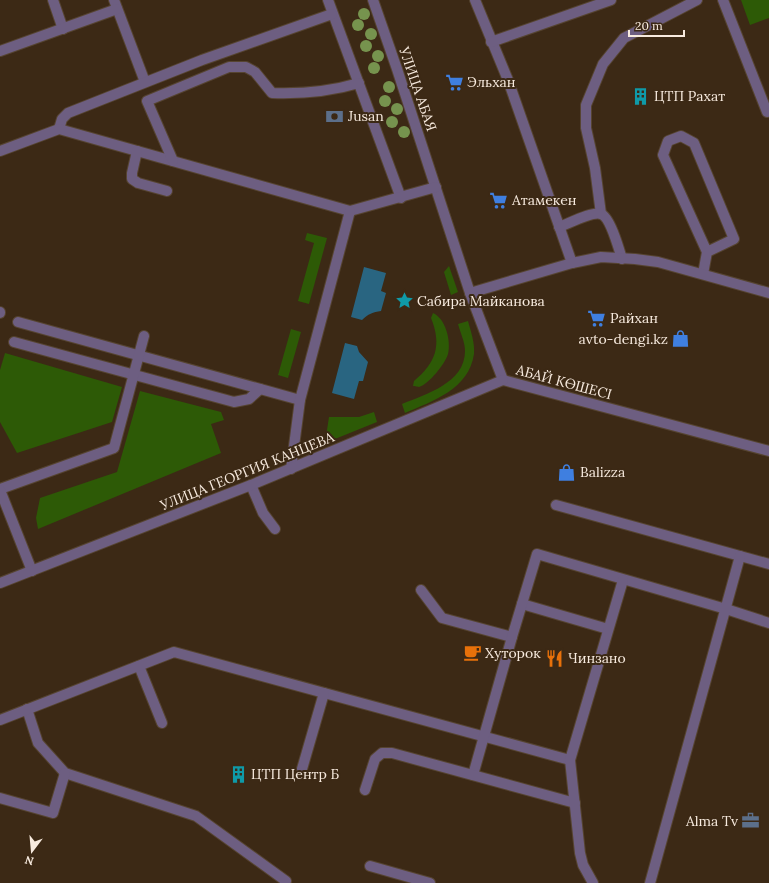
<svg xmlns="http://www.w3.org/2000/svg" width="769" height="883" font-family="Lora,serif">
<style>
.green{fill:#2d5a06}
.water{fill:#296581}
.lines{fill:none;stroke-linecap:round;stroke-linejoin:round}
.minor-casing{stroke:#564431;stroke-width:12}
.minor{stroke:#6d5e81;stroke-width:10}
.tree{fill:#76934e}
.labels{text-anchor:middle;stroke-width:4;stroke-linejoin:round;paint-order:stroke}
.poi-label{font-size:14px;fill:#f8ebdf;stroke:#3c2915;text-anchor:start}
.street-label{font-size:14px;fill:#f8ebdf;stroke:#3c2915}
</style>
<rect width="100%" height="100%" fill="#3c2915"/>
<g class="green">
<path d="M741,0H769V18L750,25Z"/>
<path d="M307,233L327,238L309,304L298,301L314,243L305,240Z"/>
<path d="M449,266L458,292L451,295L444,272Z"/>
<path d="M433,313C446,319 451,341 448,354C445,364 429,384 419,387C419,387 414,386 413,386L414,381C436,363 442,345 431,318Z"/>
<path d="M468,321C471,332 475,343 474,354C469,389 433,401 405,413L402,404C426,394 465,383 465,351C465,342 460,332 458,324Z"/>
<path d="M291,329L301,332L288,378L278,375Z"/>
<path d="M5,353L122,387L112,422L17,453L0,422V370Z"/>
<path d="M140,391L221,412L224,420L211,424L221,453L38,529L36,518L40,498L117,472Z"/>
<path d="M374,412L377,422L325,443L329,417H359Z"/>
</g>
<g class="water">
<path d="M364,267L386,273L381,291L386,293L381,311C373,312 368,314 362,320L351,317Z"/>
<path d="M345,343L357,346L359,352L368,362L363,381H359L354,399L332,393Z"/>
</g>
<g class="lines">
<defs>
<g id="minor">
<path d="M53,0L63,29"/>
<path d="M114,0L145,82"/>
<path d="M328,0L401,198"/>
<path d="M373,0L397,69L470,293L503,380"/>
<path d="M475,0L508,80L572,263"/>
<path d="M723,0L767,112L769,111"/>
<path d="M491,42L611,0"/>
<path d="M0,51L117,9"/>
<path d="M59,129L62,119L68,113L202,60L332,14"/>
<path d="M0,151L59,129L350,211L436,187"/>
<path d="M137,151L132,173V179L138,183L167,191"/>
<path d="M173,161L147,101L159,96L229,67H246L255,72L272,93C301,94 332,91 359,83"/>
<path d="M601,214L595,168L586,128V105L603,64L624,38L697,0"/>
<path d="M559,227C568,224 592,211 601,214C610,217 619,249 622,259"/>
<path d="M703,274L707,252L663,155L668,141L681,136L694,143L734,239L707,252"/>
<path d="M470,293L572,263L601,257L635,259L658,262L769,293"/>
<path d="M0,312V313"/>
<path d="M18,322L300,400"/>
<path d="M14,342L234,402L249,399L260,389"/>
<path d="M503,380L769,451"/>
<path d="M291,469L300,400L350,211"/>
<path d="M251,485L263,513L275,529"/>
<path d="M0,489L114,448L144,336"/>
<path d="M0,490L32,571"/>
<path d="M556,505L769,564"/>
<path d="M0,583L251,485L503,380"/>
<path d="M421,590L442,618L512,637"/>
<path d="M522,604L608,629"/>
<path d="M139,666L162,723"/>
<path d="M27,709L38,743L65,773L196,816L286,881L285,883"/>
<path d="M0,720L174,652L570,760"/>
<path d="M302,769L324,693"/>
<path d="M473,775L512,637L537,554L726,609L769,623"/>
<path d="M365,790L375,759L382,753H392L575,803"/>
<path d="M0,798L53,813L65,773"/>
<path d="M370,866L430,883"/>
<path d="M593,883L583,865L580,853L570,760L623,580"/>
<path d="M650,883L740,556"/>
</g>
</defs>
<use href="#minor" class="minor-casing"/>
<use href="#minor" class="minor"/>
</g>
<g class="tree">
<circle cx="364" cy="14" r="6"/>
<circle cx="358" cy="25" r="6"/>
<circle cx="371" cy="34" r="6"/>
<circle cx="366" cy="46" r="6"/>
<circle cx="378" cy="56" r="6"/>
<circle cx="374" cy="68" r="6"/>
<circle cx="389" cy="87" r="6"/>
<circle cx="385" cy="101" r="6"/>
<circle cx="397" cy="109" r="6"/>
<circle cx="392" cy="122" r="6"/>
<circle cx="404" cy="132" r="6"/>
</g>
<defs>
<symbol id="supermarket-bare" viewBox="-9 -9 18 18"><path d="M-6-5.5h2.5l.6 2H6L4.5 2H-2.5L-4.4-4H-6ZM-1.5 3.2a1.3 1.3 0 1 0 .1 0ZM3 3.2a1.3 1.3 0 1 0 .1 0Z" fill="#3f7fe0" stroke="#3c2915" stroke-width="2.5" paint-order="stroke"/></symbol>
<symbol id="building-bare" viewBox="-9 -9 18 18"><path d="M-4-6H4V6H1V3H-1V6H-4ZM-2.5-4.3h1.7v1.8h-1.7ZM.8-4.3h1.7v1.8H.8ZM-2.5-1h1.7V.8h-1.7ZM.8-1h1.7V.8H.8Z" fill="#0f9aa8" stroke="#3c2915" stroke-width="2.5" paint-order="stroke"/></symbol>
<symbol id="bank-bare" viewBox="-9 -9 18 18"><path d="M-6-4H6V4H-6ZM0-2.3a2.3 2.3 0 1 0 0 4.6a2.3 2.3 0 1 0 0-4.6Z" fill="#5c6f8a" stroke="#3c2915" stroke-width="2.5" paint-order="stroke"/></symbol>
<symbol id="sight-bare" viewBox="-9 -9 18 18"><path d="M0-6L1.8-2.2L6-1.7L2.9 1.2L3.7 5.4L0 3.3L-3.7 5.4L-2.9 1.2L-6-1.7L-1.8-2.2Z" fill="#0f9aa8" stroke="#3c2915" stroke-width="2.5" paint-order="stroke"/></symbol>
<symbol id="shop-bare" viewBox="-9 -9 18 18"><path d="M-5-2.5h2.3a2.7 3.5 0 0 1 5.4 0H5L5.5 6h-11ZM-1.5-2.5h3a1.5 2.3 0 0 0-3 0Z" fill="#3f7fe0" stroke="#3c2915" stroke-width="2.5" paint-order="stroke"/></symbol>
<symbol id="cafe-bare" viewBox="-9 -9 18 18"><path d="M-5.5-4.5H6V0H3Q3 3.5 0 3.5H-2.5Q-5.5 3.5-5.5 0ZM3-3.2v2h1.7v-2ZM-6 4.5H4V6H-6Z" fill="#e8710a" stroke="#3c2915" stroke-width="2.5" paint-order="stroke"/></symbol>
<symbol id="restaurant-bare" viewBox="-9 -9 18 18"><path d="M-5-6h1v4h1v-4h1v4h1v-4h1v5L-1.5 .5V6h-2V.5L-5-1ZM5-6V6H3V1.5H1.5Q1.5-4 5-6Z" fill="#e8710a" stroke="#3c2915" stroke-width="2.5" paint-order="stroke"/></symbol>
<symbol id="office-bare" viewBox="-9 -9 18 18"><path d="M-6-3h4V-5.5h4V-3h4V5H-6ZM-1-4.5V-3h2v-1.5ZM-6 0V1H6V0Z" fill="#5c6f8a" stroke="#3c2915" stroke-width="2.5" paint-order="stroke"/></symbol>
</defs>
<g fill-rule="evenodd">
<use href="#supermarket-bare" x="442" y="70" width="25" height="25"/>
<use href="#building-bare" x="628" y="84" width="25" height="25"/>
<use href="#bank-bare" x="322" y="104" width="25" height="25"/>
<use href="#supermarket-bare" x="486" y="188" width="25" height="25"/>
<use href="#sight-bare" x="392" y="288" width="25" height="25"/>
<use href="#supermarket-bare" x="584" y="306" width="25" height="25"/>
<use href="#shop-bare" x="668" y="326" width="25" height="25"/>
<use href="#shop-bare" x="554" y="460" width="25" height="25"/>
<use href="#cafe-bare" x="460" y="640" width="25" height="25"/>
<use href="#restaurant-bare" x="542" y="646" width="25" height="25"/>
<use href="#building-bare" x="226" y="762" width="25" height="25"/>
<use href="#office-bare" x="738" y="808" width="25" height="25"/>
</g>
<g class="labels">
<g class="poi-label">
<text x="467" y="87">Эльхан</text>
<text x="654" y="101">ЦТП Рахат</text>
<text x="348" y="121">Jusan</text>
<text x="512" y="205">Атамекен</text>
<text x="417" y="306">Сабира Майканова</text>
<text x="610" y="323">Райхан</text>
<text x="668" y="344" text-anchor="end">avto-dengi.kz</text>
<text x="580" y="477">Balizza</text>
<text x="485" y="658">Хуторок</text>
<text x="568" y="663">Чинзано</text>
<text x="251" y="779">ЦТП Центр Б</text>
<text x="738" y="826" text-anchor="end">Alma Tv</text>
</g>
<g class="street-label">
<text transform="translate(418 89) rotate(71)" y="5">УЛИЦА АБАЯ</text>
<text transform="translate(564 382) rotate(15)" y="5">АБАЙ КӨШЕСІ</text>
<text transform="translate(247 471) rotate(-22)" y="5">УЛИЦА ГЕОРГИЯ КАНЦЕВА</text>
</g>
</g>
<g transform="translate(32 851) rotate(196)" stroke="#3c2915" stroke-width="3" paint-order="stroke">
<path d="M0-3L7 15L0 10L-7 15Z" fill="#f8ebdf"/>
<text y="-6" font-size="11" font-weight="bold" text-anchor="middle" fill="#f8ebdf">N</text>
</g>
<path d="M629 30v6h55v-6" fill="none" stroke="#f8ebdf" stroke-width="2"/>
<text x="635" y="30" font-size="12" fill="#f8ebdf" stroke="#3c2915" stroke-width="3" paint-order="stroke">20 m</text>
</svg>
